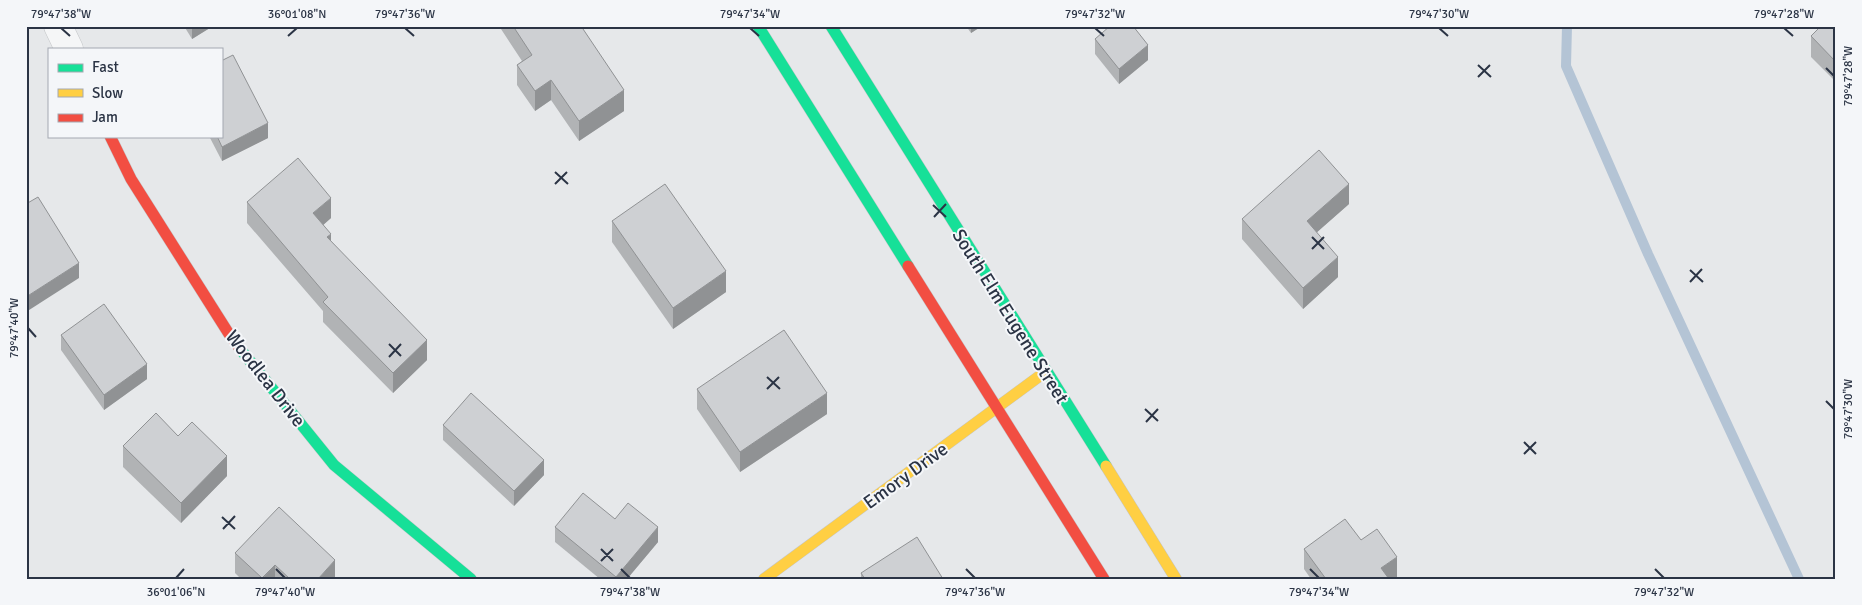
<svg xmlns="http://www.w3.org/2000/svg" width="1862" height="605" font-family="Signika,sans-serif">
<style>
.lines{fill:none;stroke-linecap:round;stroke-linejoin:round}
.stream{stroke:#b4c4d5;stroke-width:10}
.street-casing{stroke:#c4c6c8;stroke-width:29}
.fast-casing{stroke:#c4c6c8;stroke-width:12}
.slow-casing{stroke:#c4c6c8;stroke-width:12}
.jam-casing{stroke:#c4c6c8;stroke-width:12}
.street{stroke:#f5f6f7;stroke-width:28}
.fast{stroke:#16e098;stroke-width:11}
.slow{stroke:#ffcf43;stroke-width:11}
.jam{stroke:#f24e42;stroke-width:11}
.wall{fill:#b1b3b5}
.shaded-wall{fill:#909294}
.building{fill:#ced0d3;stroke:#909294}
.ticks{fill:none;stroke:#2b3445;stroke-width:2}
.labels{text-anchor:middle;stroke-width:4;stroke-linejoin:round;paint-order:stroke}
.street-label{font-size:19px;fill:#2b3445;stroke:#f4f6f9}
.neatline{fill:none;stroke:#2b3445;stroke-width:2}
.ticks-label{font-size:12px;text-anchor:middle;fill:#2b3445}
</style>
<rect width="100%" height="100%" fill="#e6e8ea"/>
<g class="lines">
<path class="stream" d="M1567,26L1566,66L1648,254L1799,579"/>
<defs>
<path id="street" d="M58,26L69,49"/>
<g id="fast">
<path d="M758,26L908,266"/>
<path d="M831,26L1106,466"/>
<path d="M241,350L334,465L471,579"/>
</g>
<g id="slow">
<path d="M1106,466L1176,579"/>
<path d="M764,579L1045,372"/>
</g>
<g id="jam">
<path d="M110,136L131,179L229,334L241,350"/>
<path d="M908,266L1104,579"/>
</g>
</defs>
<use href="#street" class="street-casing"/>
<use href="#fast" class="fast-casing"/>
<use href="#slow" class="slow-casing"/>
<use href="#jam" class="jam-casing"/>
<use href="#street" class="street"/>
<use href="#fast" class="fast"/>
<use href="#slow" class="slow"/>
<use href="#jam" class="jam"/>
</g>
<g class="wall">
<path d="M184,26H213L192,39Z"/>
<path d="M501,26H581L624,111L579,141L551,100L535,111L517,85V65L522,61L501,29Z"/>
<path d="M966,26H982L971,33Z"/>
<path d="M1836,26V82L1811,57V36Z"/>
<path d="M1095,39L1148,60L1119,84L1095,54Z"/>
<path d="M209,136H221L268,138L222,161Z"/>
<path d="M247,202L331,218L323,225L331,241L427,360L393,393L323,322V311L247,223Z"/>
<path d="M1349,204L1317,232L1338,277L1303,309L1242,239V219Z"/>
<path d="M612,221L726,292L673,329L612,242Z"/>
<path d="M61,335L147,379L104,410L61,350Z"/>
<path d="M697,389L827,414L740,472L697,409Z"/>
<path d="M443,425L544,475L514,506L443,440Z"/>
<path d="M178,436L227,476L181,523L123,467V446Z"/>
<path d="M615,519L658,542L627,579H600L555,542V527Z"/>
<path d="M1361,540L1397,577L1395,579H1311L1304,569V549Z"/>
<path d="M235,553L335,579H241L235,573Z"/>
<path d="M861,573L943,579H861Z"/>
</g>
<g class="shaded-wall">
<path d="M192,26H213L192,39Z"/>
<path d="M971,26H982L971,33Z"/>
<path d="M1148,45V60L1119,84V69Z"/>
<path d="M551,80V100L535,111V91Z"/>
<path d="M624,90V111L579,141V121Z"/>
<path d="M268,123V138L222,161V147Z"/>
<path d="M1349,184V204L1307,241V221Z"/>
<path d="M331,198V218L313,234V213Z"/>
<path d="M331,234V254L327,237Z"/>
<path d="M1338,257V277L1303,309V288Z"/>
<path d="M79,263V278L26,312V297Z"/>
<path d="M726,271V292L673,329V308Z"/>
<path d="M427,340V360L393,393V373Z"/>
<path d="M147,364V379L104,410V395Z"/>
<path d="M827,393V414L740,472V452Z"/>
<path d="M227,456V476L181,523V503Z"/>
<path d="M544,460V475L514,506V491Z"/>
<path d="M658,527V542L627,579H616V577Z"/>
<path d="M1397,557V577L1395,579H1381V568Z"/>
<path d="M335,560V579H318Z"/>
<path d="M275,565V579H262Z"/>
</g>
<g class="building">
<path d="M513,26H581L624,90L579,121L551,80L535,91L517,65L532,55Z"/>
<path d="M1110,26H1133L1148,45L1119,69L1095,39Z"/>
<path d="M1821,26H1836V62L1811,36Z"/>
<path d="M233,55L268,123L222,147L217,136H221V61Z"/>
<path d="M1319,150L1349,184L1307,221L1338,257L1303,288L1242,219Z"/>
<path d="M298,158L331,198L313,213L331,234L327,237L427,340L393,373L323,302L328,297L247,202Z"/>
<path d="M665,184L726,271L673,308L612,221Z"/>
<path d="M38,197L79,263L26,297V204Z"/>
<path d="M104,304L147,364L104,395L61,335Z"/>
<path d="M784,330L827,393L740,452L697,389Z"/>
<path d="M471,393L544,460L514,491L443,425Z"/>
<path d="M156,413L178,436L192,422L227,456L181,503L123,446Z"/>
<path d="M583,493L615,519L628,503L658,527L616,577L555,527Z"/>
<path d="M279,507L335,560L318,579H290L275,565L262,578L235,553Z"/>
<path d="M1345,519L1361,540L1377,529L1397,557L1381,568L1389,579H1326L1304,549Z"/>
<path d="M917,537L943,579H865L861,573Z"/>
</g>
<path class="ticks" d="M61,28L70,36M405,28L414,36M750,28L759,36M1095,28L1104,36M1439,28L1448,36M1784,28L1793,36M288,36L297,28M1478,65L1491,77M1826,68L1834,76M1478,77L1490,65M555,172L568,184M555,184L567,172M933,205L946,217M934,217L946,204M1312,237L1324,249M1312,249L1324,237M1690,270L1703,282M1690,282L1702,269M28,328L36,337M389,344L401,356M389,357L401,344M767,377L780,389M767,389L779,377M1826,401L1834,409M1145,409L1158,421M1146,422L1158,409M1524,442L1536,454M1524,454L1536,442M222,517L235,529M223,529L235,516M601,549L613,561M601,561L613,549M276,569L285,578M621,569L630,578M966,569L975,578M1310,569L1319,578M1655,569L1664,578M176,578L184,569"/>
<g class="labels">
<g class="street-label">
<text transform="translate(1011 316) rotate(58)" y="7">South Elm Eugene Street</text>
<text transform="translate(266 378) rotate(52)" y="7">Woodlea Drive</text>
<text transform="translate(905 475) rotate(-36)" y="7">Emory Drive</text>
</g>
</g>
<rect width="1862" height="605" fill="none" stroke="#f4f6f9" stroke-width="55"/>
<rect x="48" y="48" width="175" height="90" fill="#f4f6f9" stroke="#a4a8b1"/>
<rect x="58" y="64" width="25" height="8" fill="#16e098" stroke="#a4a8b1"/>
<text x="92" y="72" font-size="15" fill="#2b3445">Fast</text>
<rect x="58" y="89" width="25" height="8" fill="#ffcf43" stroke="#a4a8b1"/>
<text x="92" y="98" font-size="15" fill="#2b3445">Slow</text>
<rect x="58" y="114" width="25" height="8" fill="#f24e42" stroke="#a4a8b1"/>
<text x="92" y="122" font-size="15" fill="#2b3445">Jam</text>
<rect x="28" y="28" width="1806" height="550" class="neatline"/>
<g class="ticks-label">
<text x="61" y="18">79°47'38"W</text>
<text x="297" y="18">36°01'08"N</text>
<text x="405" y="18">79°47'36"W</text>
<text x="750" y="18">79°47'34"W</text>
<text x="1095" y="18">79°47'32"W</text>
<text x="1439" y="18">79°47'30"W</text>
<text x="1784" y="18">79°47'28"W</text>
<text transform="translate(1848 76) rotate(-90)" y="4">79°47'28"W</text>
<text transform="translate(14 328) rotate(-90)" y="4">79°47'40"W</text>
<text transform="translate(1848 409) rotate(-90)" y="4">79°47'30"W</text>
<text x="176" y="596">36°01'06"N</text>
<text x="285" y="596">79°47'40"W</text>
<text x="630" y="596">79°47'38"W</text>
<text x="975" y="596">79°47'36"W</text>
<text x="1319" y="596">79°47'34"W</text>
<text x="1664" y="596">79°47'32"W</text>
</g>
</svg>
